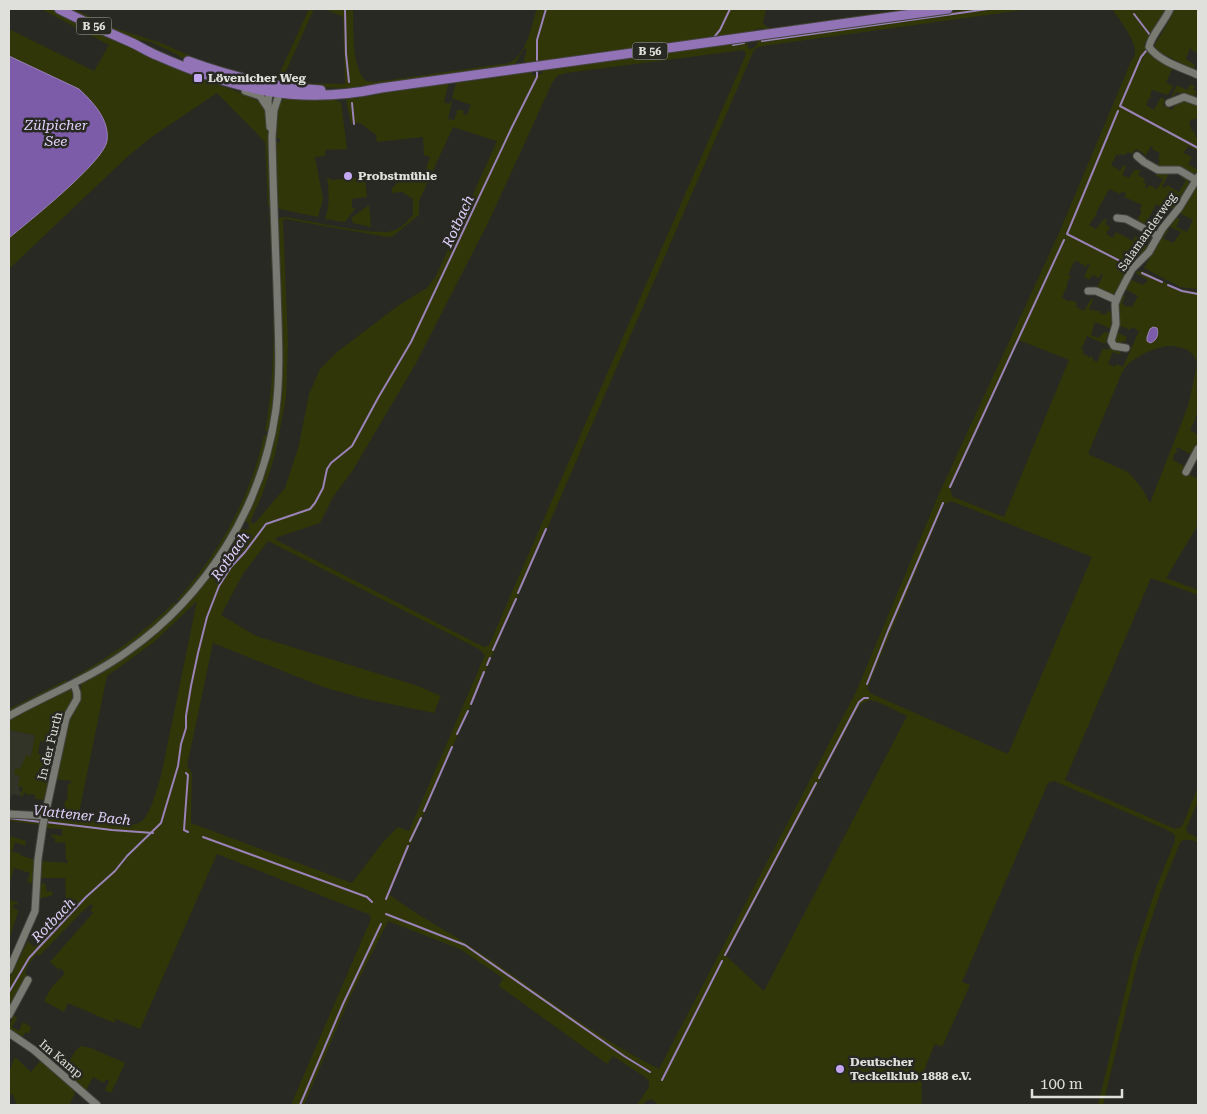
<svg xmlns="http://www.w3.org/2000/svg" width="1207" height="1114" font-family="'Roboto Serif',serif">
<style>
.built{fill:#323427}
.green{fill:#313609;fill-rule:evenodd}
.water{fill:#7c5ba8;stroke:#9a83b7}
.lines{fill:none;stroke-linecap:round;stroke-linejoin:round}
.stream{stroke:#9a83b7;stroke-width:2}
.minor-casing{stroke:#42433e;stroke-width:9}
.major-casing{stroke:#42433e;stroke-width:11}
.minor{stroke:#797a72;stroke-width:7}
.major{stroke:#9173b6;stroke-width:9}
.poi-dot{fill:#c4a7f1;stroke:#282922;stroke-width:2}
.labels{text-anchor:middle;stroke-width:5;stroke-linejoin:round;paint-order:stroke}
.shield{fill:#282922;stroke:#a8a9a4;stroke-width:1}
.shield-label{font-size:11px;font-weight:bold;fill:#dfe0db}
.poi-label{font-size:12px;font-weight:bold;fill:#dfe0db;stroke:#282922;text-anchor:start}
.street-label{font-size:12px;fill:#dfe0db;stroke:#282922}
.water-label{font-size:14px;font-style:italic;fill:#e2d2fd;stroke:#282922}
</style>
<rect width="100%" height="100%" fill="#282922"/>
<path class="built" d="M9,730L35,735L31,758L20,770L16,768L20,777L19,791L22,792L20,796L12,794L9,803Z"/>
<g class="green">
<path d="M41,9H53L113,40L171,64L188,74L252,97L266,108L269,141L271,206L268,207L265,142L217,93L150,138L125,159L9,269V238L94,162L107,142L97,110L79,89L9,56V29L94,71L109,45Z"/>
<path d="M66,9H74L114,28L161,43L199,60L244,74L268,78L280,72L309,9H314L286,71V79L294,83L345,84L343,17L325,9H353C354,27 351,68 366,81L375,82L509,63C527,55 531,26 537,9H766L763,23L766,27L771,28L905,9H924L764,31L762,28L756,29L752,33L712,37V38L542,63V61L525,64L524,59L527,49H524L513,67L347,88L289,86C282,79 275,79 265,83L210,67L178,56V55L151,42L133,39Z"/>
<path d="M970,9H1031L777,44L758,47L754,50L389,894C417,916 450,932 479,952C539,992 595,1037 659,1069L856,692L939,494L1059,233L1130,64C1131,60 1135,57 1135,53C1137,41 1118,18 1112,9H1167L1152,36L1144,44L1147,49L1174,66L1166,82L1173,86L1168,95L1152,90L1150,95L1153,97H1150L1146,105L1154,110L1161,97L1165,100L1163,105L1172,110L1175,105L1184,100L1198,106V118L1191,120L1189,122L1192,131H1194L1196,137H1198V151L1188,146L1184,153L1192,157L1188,164L1198,170V173C1192,175 1189,170 1182,169C1174,167 1165,169 1157,166L1160,160L1158,158L1160,153L1152,149L1153,147L1151,146L1144,159L1145,154L1136,149L1132,154L1128,152L1125,155L1121,154L1120,156L1117,154L1111,165L1120,171L1123,165L1126,167L1122,175L1129,178L1134,170H1141L1138,175L1145,179L1143,182L1147,184L1145,187L1147,189L1149,185L1157,189L1163,179L1155,175L1158,173H1169L1162,187L1165,188L1167,185L1179,192L1186,181L1182,178L1183,176L1189,179V183L1178,205L1175,204L1177,206L1174,209L1164,205L1162,207L1156,204L1147,222L1152,225L1154,223L1158,225L1163,217L1167,218L1158,229L1155,230L1137,221L1142,211L1140,210L1142,205L1124,197L1126,194L1122,191L1120,194L1109,189L1096,213L1097,214L1089,225L1096,229L1104,219L1107,220L1105,224L1110,227L1106,234L1113,238L1116,232L1133,241L1135,236L1138,238L1136,242L1147,246L1151,239L1153,238L1152,240L1147,251L1141,256L1136,254L1115,294H1110L1097,288L1103,274H1101L1099,278L1092,275L1090,280L1084,277L1090,264L1088,263L1086,267L1077,261L1074,262L1068,275L1071,276L1067,282L1068,283L1062,298L1070,302L1071,300L1077,303L1076,307L1084,311L1091,299L1093,300L1089,309L1093,311L1094,308L1095,311H1100V313L1105,315L1108,311L1113,312V322L1111,329L1095,322L1091,335L1099,338L1104,332L1109,333L1105,344L1087,336L1081,350L1084,351L1083,354L1088,356V358L1092,356L1093,360L1097,362L1103,348L1108,350L1110,347L1120,352L1121,355L1113,352L1108,364L1115,367L1116,364L1123,367L1139,331L1132,327L1130,330L1121,326L1118,333L1127,337L1125,342L1123,341L1121,345L1114,342L1118,304L1122,294L1125,296L1122,304L1125,305V307L1128,306L1132,307L1138,296L1125,289L1130,279L1143,285L1148,280L1134,272L1143,271L1178,289L1198,292V413L1195,417L1196,418L1190,430L1198,435V444L1192,455L1177,447L1176,450L1178,452L1174,454L1173,460L1184,466L1189,458L1190,469L1192,470L1190,475L1198,479V525L1166,578L1198,590V595L1151,578L1065,780L1175,829L1181,827L1183,824L1198,787V801L1186,829L1188,833L1198,838V843L1192,840H1183L1180,843L1161,890L1138,960L1103,1105H1098L1134,955L1156,888L1175,841V835L1165,829L1054,781L1048,783L962,982L970,985L942,1047L935,1044C924,1069 920,1078 922,1105H659L651,1099L646,1101L643,1105H637L649,1087V1081L645,1077L613,1056L607,1064L499,986L503,978L460,949L388,921L351,995L304,1105H291L371,919L369,914L360,911L217,854L140,1029L116,1019L114,1023L68,1003L64,1012L44,1001L51,988L65,973L60,968L58,970L52,963H49L93,913L90,910L93,906L91,904L81,913L39,956L37,954L28,965L25,973L28,976L23,981L9,1010V979L28,941L34,947L78,900H66L65,878H40L41,861L68,863V860H66L65,842H63V843L55,842V838L51,837L52,834L62,836V829L46,828L49,814L65,816V813H63L65,801L68,798V796H67L68,784H70L71,781L55,779L67,718L80,701L81,684C97,672 116,663 133,651C178,620 211,576 240,529L249,530V523L244,520L278,414V218L285,217C305,220 376,236 392,231C401,229 407,221 413,215V199L402,192L392,193V188L406,174L425,171L430,157L424,155L423,137L377,142L376,135L360,123L351,124L346,99L377,95L379,92L449,82L444,102L449,104L450,102H452L448,119L454,120L458,109L464,111L463,114L467,115L471,105L452,98L456,83L502,77L503,75L531,71L533,75L542,74L543,69L745,41L749,49L754,48L759,40L763,38ZM744,50L746,54L741,66L489,645L485,647L476,643L276,540L275,538L320,523L333,497L353,470L415,365L489,221L552,83L557,76L566,73ZM453,127L497,141L436,276L427,288L399,305L337,352L320,369L309,394L299,445L285,488L254,524L250,522L262,495L275,455L286,398L288,342L283,220L285,219L387,237L393,236L419,215V201ZM1019,340L1069,360L1004,517L953,497L950,490ZM1168,346C1181,346 1196,350 1197,365L1188,406L1150,503L1141,487L1128,472L1088,454L1123,370C1134,356 1151,349 1168,346ZM951,501L1092,557L1008,754L872,694L867,689L944,504ZM268,541L479,649L485,655L409,831L398,827L383,842L352,883L191,823L192,773L187,766L213,643L323,687L366,699L434,713L441,696L418,686L256,636L221,615L243,574ZM197,601L161,776C156,790 153,808 143,820C133,831 92,821 78,818L107,676L154,642ZM870,700L878,702L907,716L764,991L726,956L859,706L864,702Z"/>
<path d="M1173,9H1198V54L1190,48L1186,59L1195,65L1193,69L1161,53L1154,46L1169,21Z"/>
<path d="M1190,84L1195,86L1193,90L1197,91L1194,97L1186,94L1181,95L1178,92L1174,94L1176,98L1171,97L1177,85L1187,90Z"/>
<path d="M288,97L337,100L338,102H341L347,149L325,150V156L315,157L323,199L318,217L280,209L277,206L275,143L280,142V139L275,138C275,123 272,103 288,97Z"/>
<path d="M365,177L367,197L352,199V208H355L354,210L345,222L325,219C330,206 329,191 327,178H330L331,180Z"/>
<path d="M1198,182V289L1180,287L1144,268L1166,229L1169,230L1163,238L1173,243L1181,232L1168,226L1176,217L1180,219L1176,227L1187,232L1193,220L1179,213Z"/>
<path d="M369,205L371,227L353,223L351,218Z"/>
<path d="M269,210L271,212C274,284 282,359 269,431H265C279,359 272,284 269,210Z"/>
<path d="M264,435L268,437C257,484 236,531 208,570C199,581 189,591 180,601L177,600C220,552 251,497 264,435Z"/>
<path d="M175,602L176,605L160,623L114,658L75,679L72,678C110,657 143,633 175,602Z"/>
<path d="M66,680L67,683L9,713V709Z"/>
<path d="M70,689L75,696L56,753H51L54,747L53,744L40,741L38,754L56,757L46,800L35,799V795L29,794L27,797V793H24L22,797L20,796L23,788L18,786L20,777L14,774L16,768L20,769L26,755L31,757L35,735L9,730V719Z"/>
<path d="M9,817L41,818V820L40,825L10,821L9,827Z"/>
<path d="M9,836L26,841L25,846L15,842L12,852L20,853V855L34,860V884L27,882L30,873L14,868L9,886Z"/>
<path d="M45,883L47,892L52,891L53,895L39,899L40,884Z"/>
<path d="M9,899L18,903V905L14,904L13,908L17,909L18,912L9,940Z"/>
<path d="M13,1015L17,1018L12,1027L19,1031L23,1022L31,1027L29,1034L26,1032L21,1038L9,1029Z"/>
<path d="M81,1046L91,1048L125,1063L111,1093L105,1090L109,1081L106,1079L104,1083L93,1077L85,1092L67,1075C67,1065 72,1052 81,1046Z"/>
<path d="M15,1057L31,1072L41,1060L74,1089L75,1093L69,1105H17L13,1095L9,1093V1072Z"/>
</g>
<g class="water">
<path d="M9,56L79,89C93,102 110,120 107,141C104,162 28,222 9,238Z"/>
<path d="M1153,327L1157,328C1159,334 1157,341 1150,343L1147,341V337L1150,329Z"/>
</g>
<g class="lines">
<g class="stream">
<path d="M345,9L346,54L349,82"/>
<path d="M1134,14L1150,35"/>
<path d="M715,36L720,30L730,9"/>
<path d="M762,41L988,9"/>
<path d="M733,45L744,43"/>
<path d="M1146,51L1141,57L1120,106L1198,148"/>
<path d="M537,63V40L546,9"/>
<path d="M352,103L354,124"/>
<path d="M1118,111L1067,234L1128,265"/>
<path d="M1142,273L1162,282"/>
<path d="M1168,285L1182,291L1198,294"/>
<path d="M950,487L1064,240"/>
<path d="M518,593L546,529"/>
<path d="M493,650L516,599"/>
<path d="M487,665L490,658"/>
<path d="M867,684L888,631L943,503"/>
<path d="M471,704L484,672"/>
<path d="M457,734L468,711"/>
<path d="M186,773L188,775L184,830L188,832"/>
<path d="M819,778L859,702L864,698H868"/>
<path d="M424,811L452,747"/>
<path d="M9,818L41,822"/>
<path d="M46,822L112,830L153,833"/>
<path d="M203,837L367,897L372,902"/>
<path d="M410,841L421,818"/>
<path d="M386,899L408,846"/>
<path d="M386,914L465,945L624,1056L650,1072"/>
<path d="M725,955L816,783"/>
<path d="M9,992L29,958L86,897L115,871L127,856L161,823L178,766L181,744L186,728V716L191,686L198,653L207,617L219,586L231,567L245,552L266,524L310,509L315,503L323,488L327,469L331,463L352,446L378,398L411,342L512,127L537,77V70"/>
<path d="M662,1080L722,961"/>
<path d="M300,1105L343,1004L381,924"/>
</g>
<defs>
<g id="minor">
<path d="M1170,9C1165,21 1150,37 1149,47C1160,62 1183,68 1198,75"/>
<path d="M270,88L268,101L270,127"/>
<path d="M245,91L260,96L268,108"/>
<path d="M1169,103L1184,97L1198,102"/>
<path d="M1137,156L1144,162L1158,170H1179L1196,180"/>
<path d="M1117,218L1126,219L1158,236"/>
<path d="M1088,291H1096L1116,300"/>
<path d="M1126,348L1114,346L1111,341L1116,324L1115,304L1119,294L1132,269L1149,252L1162,229L1179,208L1198,177"/>
<path d="M1186,472L1198,449"/>
<path d="M9,716C48,694 91,678 128,651C207,595 263,506 276,409C281,369 278,329 277,288C275,238 273,187 272,137L274,110L281,89"/>
<path d="M9,814L45,816"/>
<path d="M9,970L35,911L38,859L43,825L66,718L77,699V693L74,684"/>
<path d="M9,1015L28,980"/>
<path d="M9,1033L34,1050L97,1105"/>
</g>
<g id="major">
<path d="M59,9C82,21 105,31 128,41C138,45 146,51 156,55C233,89 297,106 381,88L948,9"/>
<path d="M188,61C232,77 274,88 321,90"/>
</g>
</defs>
<use href="#minor" class="minor-casing"/>
<use href="#major" class="major-casing"/>
<use href="#minor" class="minor"/>
<use href="#major" class="major"/>
</g>
<g class="poi-dot">
<rect x="193" y="73" width="10" height="10" rx="2.5"/>
<circle cx="348" cy="176" r="5"/>
<circle cx="840" cy="1069" r="5"/>
</g>
<g class="labels">
<g class="shield">
<rect x="76.5" y="17.5" width="35" height="17" rx="4"/>
<rect x="632.5" y="42.5" width="35" height="17" rx="4"/>
</g>
<g class="shield-label">
<text x="94" y="30">B 56</text>
<text x="650" y="55">B 56</text>
</g>
<g class="poi-label">
<text x="208" y="82">Lövenicher Weg</text>
<text x="358" y="180">Probstmühle</text>
<text x="850" y="1066">Deutscher<tspan x="850" dy="14">Teckelklub 1888 e.V.</tspan></text>
</g>
<g class="street-label">
<text transform="translate(1147 232) rotate(-55)" y="4">Salamanderweg</text>
<text transform="translate(50 746) rotate(-76)" y="4">In der Furth</text>
<text transform="translate(61 1059) rotate(40)" y="4">Im Kamp</text>
</g>
<g class="water-label">
<text x="56" y="130">Zülpicher<tspan x="56" dy="16">See</tspan></text>
<text transform="translate(458 221) rotate(-65)" y="5">Rotbach</text>
<text transform="translate(230 556) rotate(-55)" y="5">Rotbach</text>
<text transform="translate(82 815) rotate(6)" y="5">Vlattener Bach</text>
<text transform="translate(53 920) rotate(-46)" y="5">Rotbach</text>
</g>
</g>
<rect width="1207" height="1114" fill="none" stroke="#dfe0db" stroke-width="20"/>
<path d="M1032 1089v8h90v-8" fill="none" stroke="#dfe0db" stroke-width="2.5"/>
<text x="1040" y="1089" font-size="15" fill="#dfe0db" stroke="#282922" stroke-width="4" paint-order="stroke">100 m</text>
</svg>
